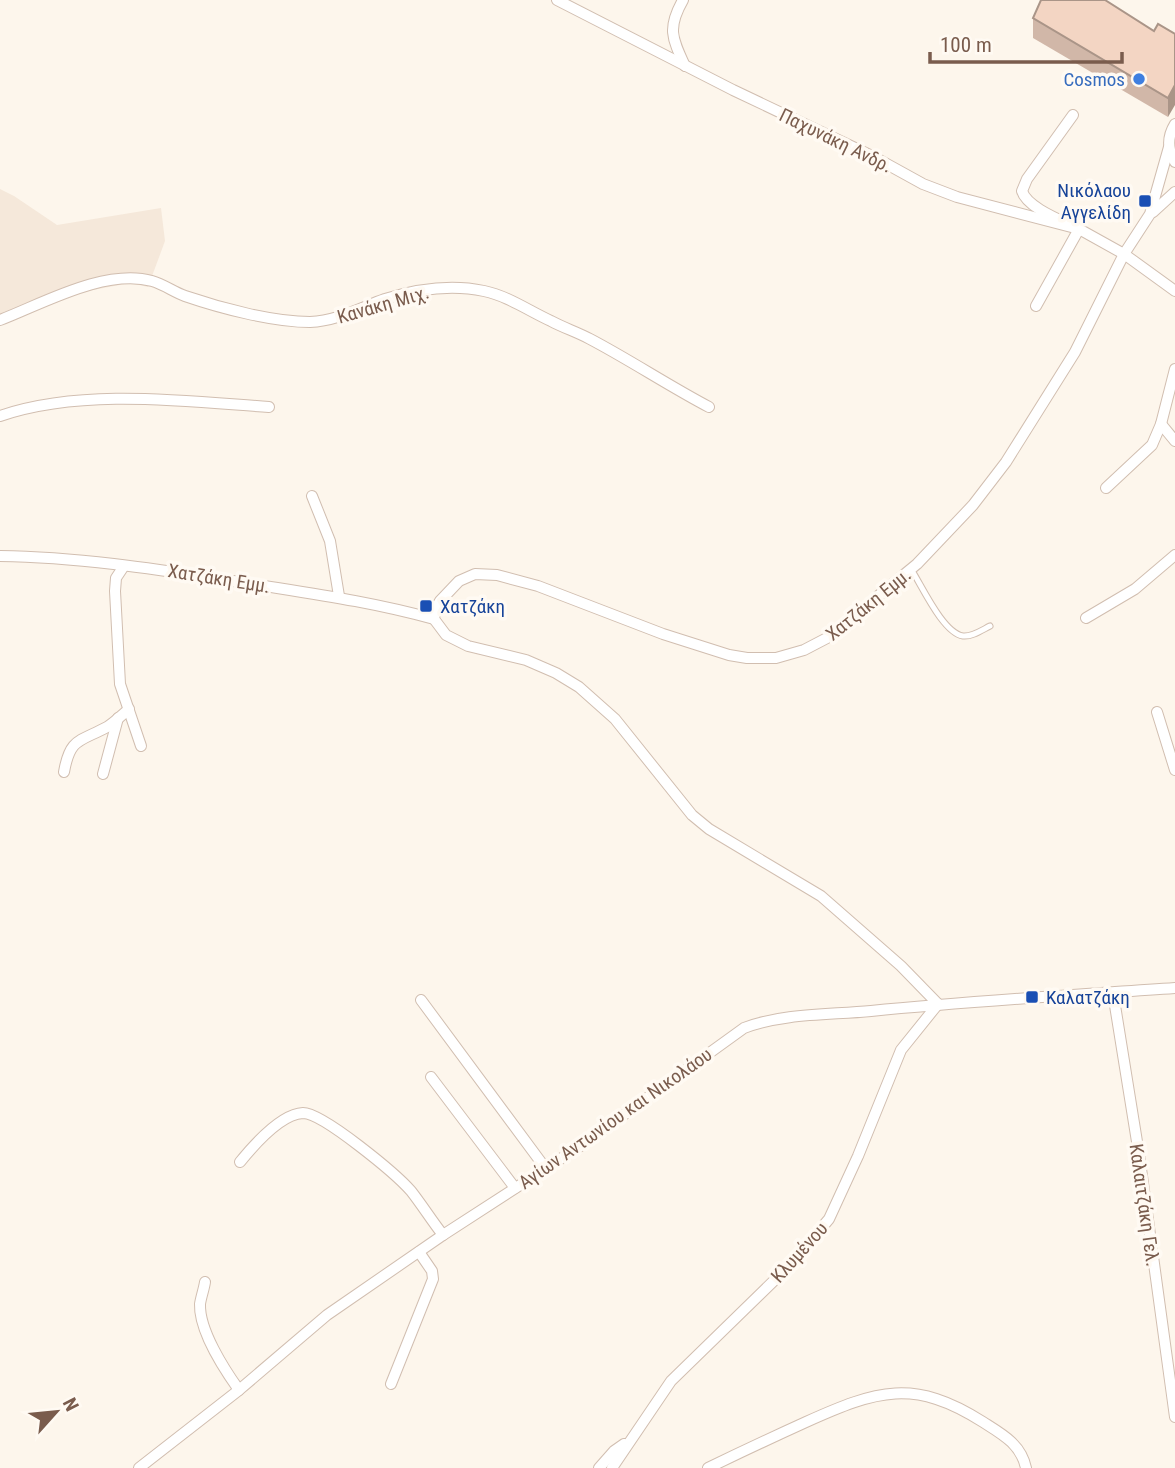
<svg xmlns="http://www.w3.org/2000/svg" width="1175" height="1468" font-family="'Roboto Condensed',sans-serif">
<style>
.residential{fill:#f5e8da}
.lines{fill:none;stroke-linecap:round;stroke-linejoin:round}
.lane-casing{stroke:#d1beb0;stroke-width:7}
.street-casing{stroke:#d1beb0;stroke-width:12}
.lane{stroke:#fff;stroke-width:5}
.street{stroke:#fff;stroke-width:10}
.wall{fill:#d1b7a8}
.shaded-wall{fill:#aa9588}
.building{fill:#f3d5c3;stroke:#aa9588;stroke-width:2}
.shop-dot{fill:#3f7fe0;stroke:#fffaf3;stroke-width:2.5}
.transit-dot{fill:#1a4fb4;stroke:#fffaf3;stroke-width:2.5}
.labels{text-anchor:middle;stroke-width:7;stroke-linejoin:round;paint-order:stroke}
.shop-label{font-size:19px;fill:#366cbe;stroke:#fffaf3;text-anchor:end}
.street-label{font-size:19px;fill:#7a5c4d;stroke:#fffaf3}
.transit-label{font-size:19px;fill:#164399;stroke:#fffaf3;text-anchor:start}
</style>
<rect width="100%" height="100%" fill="#fdf6ec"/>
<path class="residential" d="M0,189L14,196L57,225L161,208L165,241L148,287L130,283L61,296L0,325Z"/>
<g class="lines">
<defs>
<path id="lane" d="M911,569C922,586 943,633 963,636C972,637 982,630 990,626"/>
<g id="street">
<path d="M557,0L733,90L874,157L923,184L957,197L1079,229L1124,254L1175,291"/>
<path d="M683,0C667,28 672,38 685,66"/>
<path d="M1175,124C1167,137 1167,149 1175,162"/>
<path d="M1153,212L1175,192"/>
<path d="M1036,306L1079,229C1063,221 1027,208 1022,191L1027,179L1073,115"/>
<path d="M0,320C42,304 105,268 152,281C163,284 174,292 185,296C220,308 273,322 310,322C337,321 360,308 385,299C417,289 451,284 484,291C508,296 529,311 551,321C564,328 577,332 590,339C630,360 669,386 709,407"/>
<path d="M0,416C82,388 184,401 269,407"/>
<path d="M1161,424L1175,441"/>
<path d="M1106,488L1152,445L1161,424L1175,369"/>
<path d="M312,496L330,541L339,596"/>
<path d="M0,556C80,557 161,570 240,582C307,593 369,601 434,619"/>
<path d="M124,566L116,578L115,591L120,684L141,746"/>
<path d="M1086,618L1135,589L1175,555"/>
<path d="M1157,712L1175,770"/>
<path d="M64,772C70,738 79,742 107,727C115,722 122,715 129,709"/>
<path d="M103,774L118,718"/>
<path d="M1113,993L1139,1154L1175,1417"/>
<path d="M421,1000L546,1169"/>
<path d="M938,1004L901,966L821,896L709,829L692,815L615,719L579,687L556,673L526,660L468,646L446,635L434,619L436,608L440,601L459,581L475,574L497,575L538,586L663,634L729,655L747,658H776L804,650L827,638L917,564L973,505L1006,462L1075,352L1124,254L1150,214L1169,147"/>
<path d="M431,1077L515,1188"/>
<path d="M240,1162C253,1146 281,1114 303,1113C323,1113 396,1174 411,1191C422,1205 432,1221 443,1235"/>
<path d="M205,1282C204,1289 201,1297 200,1304C199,1330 224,1369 239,1390"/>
<path d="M391,1384L433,1279L432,1271L419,1252"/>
<path d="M139,1468L239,1390L327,1315L443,1235L582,1145L744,1028C783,1013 830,1015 871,1011C972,1001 1074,995 1175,988"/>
<path d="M599,1468L614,1451L624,1444"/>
<path d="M612,1468L671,1381L789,1266L829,1219L858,1156L901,1050L938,1004"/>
<path d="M708,1468C741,1452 773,1437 806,1422C877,1390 914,1378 983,1422C1002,1434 1021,1444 1026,1468"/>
</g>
</defs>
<use href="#lane" class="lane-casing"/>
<use href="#street" class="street-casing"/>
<use href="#lane" class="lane"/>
<use href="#street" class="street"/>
</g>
<path class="wall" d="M1033,18L1154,31L1175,34L1168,117L1033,38Z"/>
<path class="shaded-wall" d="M1175,85V105L1168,117V98Z"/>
<path class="building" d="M1041,0H1105L1154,31L1158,24L1175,34V85L1168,98L1033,18Z"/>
<circle class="shop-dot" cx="1139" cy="79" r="7"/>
<g class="transit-dot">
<rect x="1138" y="194" width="14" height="14" rx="3.5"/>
<rect x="419" y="599" width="14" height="14" rx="3.5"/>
<rect x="1025" y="990" width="14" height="14" rx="3.5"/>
</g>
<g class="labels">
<g class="shop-label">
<text x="1125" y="86">Cosmos</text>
</g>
<g class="street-label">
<text transform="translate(836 140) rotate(26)" y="7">Παχυνάκη Ανδρ.</text>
<text transform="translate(383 304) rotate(-16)" y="7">Κανάκη Μιχ.</text>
<text transform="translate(219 578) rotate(9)" y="7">Χατζάκη Εμμ.</text>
<text transform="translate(868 604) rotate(-39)" y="7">Χατζάκη Εμμ.</text>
<text transform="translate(615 1118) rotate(-35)" y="7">Αγίων Αντωνίου και Νικολάου</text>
<text transform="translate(1145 1205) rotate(82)" y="7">Καλαιτζάκη Γελ.</text>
<text transform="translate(799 1252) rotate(-48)" y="7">Κλυμένου</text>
</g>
<g class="transit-label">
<text x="1131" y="197" text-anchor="end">Νικόλαου<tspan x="1131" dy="22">Αγγελίδη</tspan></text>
<text x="440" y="613">Χατζάκη</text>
<text x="1046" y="1004">Καλατζάκη</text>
</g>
</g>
<g transform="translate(56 1412) rotate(63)" stroke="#fffaf3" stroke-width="5" paint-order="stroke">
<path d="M0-5L12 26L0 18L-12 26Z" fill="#7a5c4d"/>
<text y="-10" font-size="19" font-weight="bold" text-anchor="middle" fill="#7a5c4d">N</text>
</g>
<path d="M930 52v10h192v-10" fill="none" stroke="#7a5c4d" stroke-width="3.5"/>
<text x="940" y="52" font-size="21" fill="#7a5c4d" stroke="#fffaf3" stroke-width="5" paint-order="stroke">100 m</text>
</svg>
